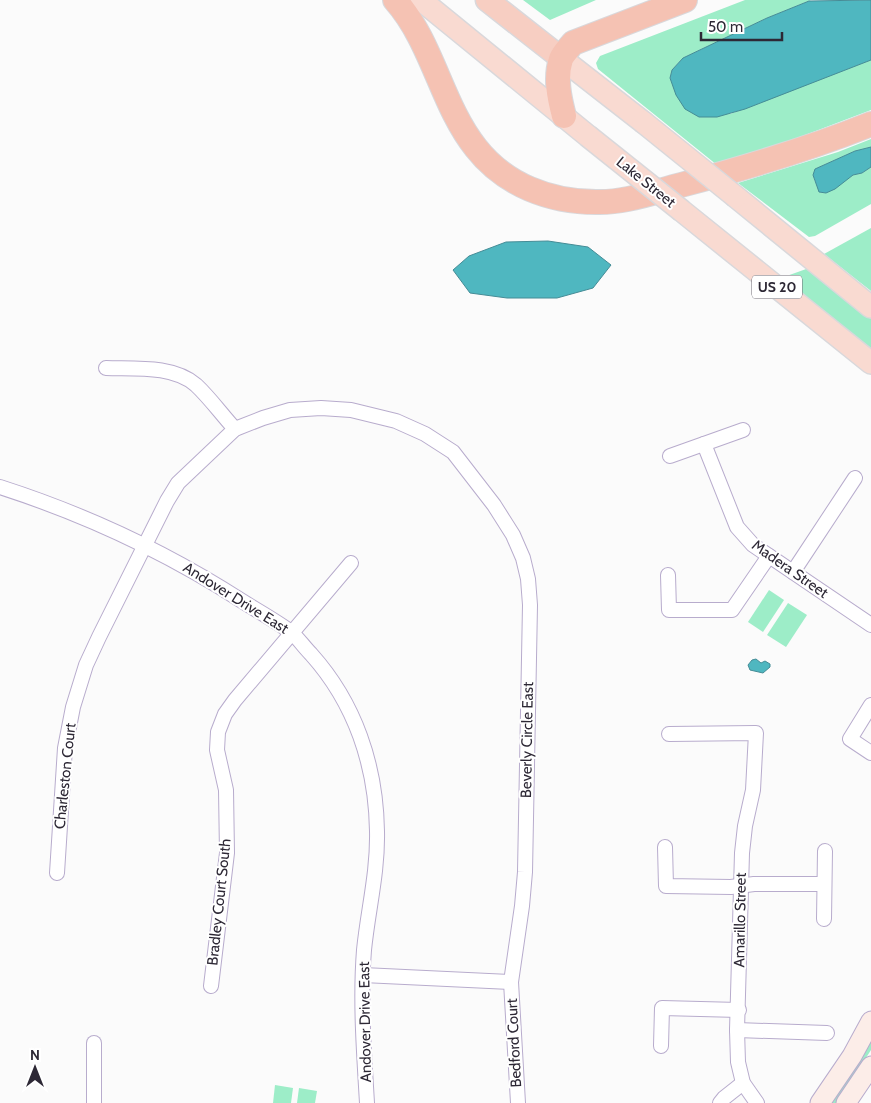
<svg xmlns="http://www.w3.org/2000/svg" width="871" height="1103" font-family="Cabin,sans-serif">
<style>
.green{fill:#9dedc8}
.water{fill:#4fb7c0;stroke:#458c96}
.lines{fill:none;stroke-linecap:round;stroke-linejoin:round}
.minor-casing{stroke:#b8accd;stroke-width:16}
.secondary-casing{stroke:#b8accd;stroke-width:21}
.primary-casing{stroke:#d9d8db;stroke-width:24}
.trunk-casing{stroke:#d9d8db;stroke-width:25}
.motorway-casing{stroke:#d9d8db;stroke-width:26}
.minor{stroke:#fff;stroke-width:14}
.secondary{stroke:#fcede8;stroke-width:19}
.primary{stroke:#f9dad1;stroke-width:21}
.trunk{stroke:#f7cec2;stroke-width:22}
.motorway{stroke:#f5c2b3;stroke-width:24}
.primary-bridge-casing{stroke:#d9d8db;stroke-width:24;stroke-linecap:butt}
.primary-bridge{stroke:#f9dad1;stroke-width:21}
.labels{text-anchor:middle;stroke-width:4;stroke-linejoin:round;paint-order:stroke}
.shield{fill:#fff;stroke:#6c6872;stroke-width:1}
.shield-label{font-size:14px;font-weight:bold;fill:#2d2835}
.street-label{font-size:15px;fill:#2d2835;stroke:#fff}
</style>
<rect width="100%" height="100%" fill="#fbfbfb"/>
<g class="green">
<path d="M523,0H596L550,20Z"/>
<path d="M745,0H811L767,18L683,58L672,70L670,78L730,114L871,60V110L763,151L717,165L598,69L596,63L600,56Z"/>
<path d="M871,139V147L855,151L815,169L814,179L821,193L853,175L862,173L871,167V204L815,236L809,237L738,183L838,152Z"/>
<path d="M871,228V291L824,254Z"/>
<path d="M809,268L871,318V350L781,278Z"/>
<path d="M769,590L784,600L763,632L748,622Z"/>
<path d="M788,603L807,615L786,647L767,635Z"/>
<path d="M871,1036V1050L837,1103H828Z"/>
<path d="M275,1085L293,1088L291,1103H273Z"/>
<path d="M299,1088L317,1091L315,1103H297Z"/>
</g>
<g class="water">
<path d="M871,0V60L745,109L717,117H699L685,109L676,95L670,78L672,70L683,58L767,18L809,1Z"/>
<path d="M871,147V167L862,173L853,175L835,189L826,193L819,192L813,175L815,169L855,151Z"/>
<path d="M548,241L588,247L611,265L593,288L557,298H507L470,293L453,270L469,256L506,242Z"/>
<path d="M756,659L761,663L765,661L770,664V667L763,673L750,670L748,665L752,660Z"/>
</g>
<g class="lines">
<defs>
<g id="minor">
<path d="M106,368C134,369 173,365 196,385C210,398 222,415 235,429"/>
<path d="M704,444L737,527L753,545L871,625"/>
<path d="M670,456L743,430"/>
<path d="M0,487C87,515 166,552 242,601C258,611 276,621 291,632C298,638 304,647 311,654C355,703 376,765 377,831C378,872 368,910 364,950C360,1001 364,1052 367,1103"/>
<path d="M793,572L855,478"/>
<path d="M668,575L669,610H732L769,556"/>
<path d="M871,705L850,739L871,753"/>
<path d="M669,734L756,733L753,790L745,826L742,853L737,1030L738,1062L743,1083L757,1103"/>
<path d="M665,847L666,886L731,887L754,884H824"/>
<path d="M57,873L65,748L73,707L86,665L99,637L167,501L178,483L235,429L263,418L290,410L321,408L351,410L396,421L425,434L453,452L494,505L513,535L523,558L528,579L530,605L525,872L522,906L511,982L518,1103"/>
<path d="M824,919L825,851"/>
<path d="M363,975L511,982"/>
<path d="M211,986L227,853L226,790L217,750L218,732L225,714L235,700L351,563"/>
<path d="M737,1030L827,1033"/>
<path d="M661,1046L662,1008L739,1010"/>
<path d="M94,1103V1043"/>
<path d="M720,1103L724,1098L743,1083"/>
</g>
<g id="secondary">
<path d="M820,1103L852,1056L871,1021"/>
<path d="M846,1103L871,1066"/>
</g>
<g id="primary">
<path d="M421,0L588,136"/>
<path d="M561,58L643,122"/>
<path d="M736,197L871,307"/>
<path d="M682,211L871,363"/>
</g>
<path id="trunk" d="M487,0L561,58"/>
<g id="motorway">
<path d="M395,0C433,43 441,104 476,148C505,185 550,202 596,202C625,203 653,192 681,185C745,168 809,149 871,124"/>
<path d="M564,116C559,97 555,78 561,59C563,54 569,48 573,43L685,0"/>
</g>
</defs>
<use href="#minor" class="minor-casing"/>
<use href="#secondary" class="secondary-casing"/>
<use href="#primary" class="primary-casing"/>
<use href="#trunk" class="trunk-casing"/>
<use href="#motorway" class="motorway-casing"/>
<use href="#minor" class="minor"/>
<use href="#secondary" class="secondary"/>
<use href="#primary" class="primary"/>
<use href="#trunk" class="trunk"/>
<use href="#motorway" class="motorway"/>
<defs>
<g id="primary-bridge">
<path d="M643,122L736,197"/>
<path d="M588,136L682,211"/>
</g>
</defs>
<use href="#primary-bridge" class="primary-bridge-casing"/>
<use href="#primary-bridge" class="primary-bridge"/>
</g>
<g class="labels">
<rect class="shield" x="752" y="275.5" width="50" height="23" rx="4"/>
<g class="shield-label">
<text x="777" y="292">US 20</text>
</g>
<g class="street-label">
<text transform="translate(646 182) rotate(39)" y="5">Lake Street</text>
<text transform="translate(790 569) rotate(35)" y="5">Madera Street</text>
<text transform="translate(236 598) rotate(32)" y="5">Andover Drive East</text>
<text transform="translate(527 740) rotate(-89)" y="5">Beverly Circle East</text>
<text transform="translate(65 776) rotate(-84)" y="5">Charleston Court</text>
<text transform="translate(219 902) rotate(-84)" y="5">Bradley Court South</text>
<text transform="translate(740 920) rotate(-89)" y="5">Amarillo Street</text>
<text transform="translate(365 1022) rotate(-91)" y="5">Andover Drive East</text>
<text transform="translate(514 1043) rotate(-93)" y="5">Bedford Court</text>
</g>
</g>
<g transform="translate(35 1068)" stroke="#ffffff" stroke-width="4" paint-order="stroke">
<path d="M0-4L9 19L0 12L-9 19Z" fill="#2d2835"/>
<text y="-8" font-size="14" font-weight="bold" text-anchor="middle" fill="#2d2835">N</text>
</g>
<path d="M701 32v8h81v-8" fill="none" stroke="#2d2835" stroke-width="2.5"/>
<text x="708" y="32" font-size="15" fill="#2d2835" stroke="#ffffff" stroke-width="4" paint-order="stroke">50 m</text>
</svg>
